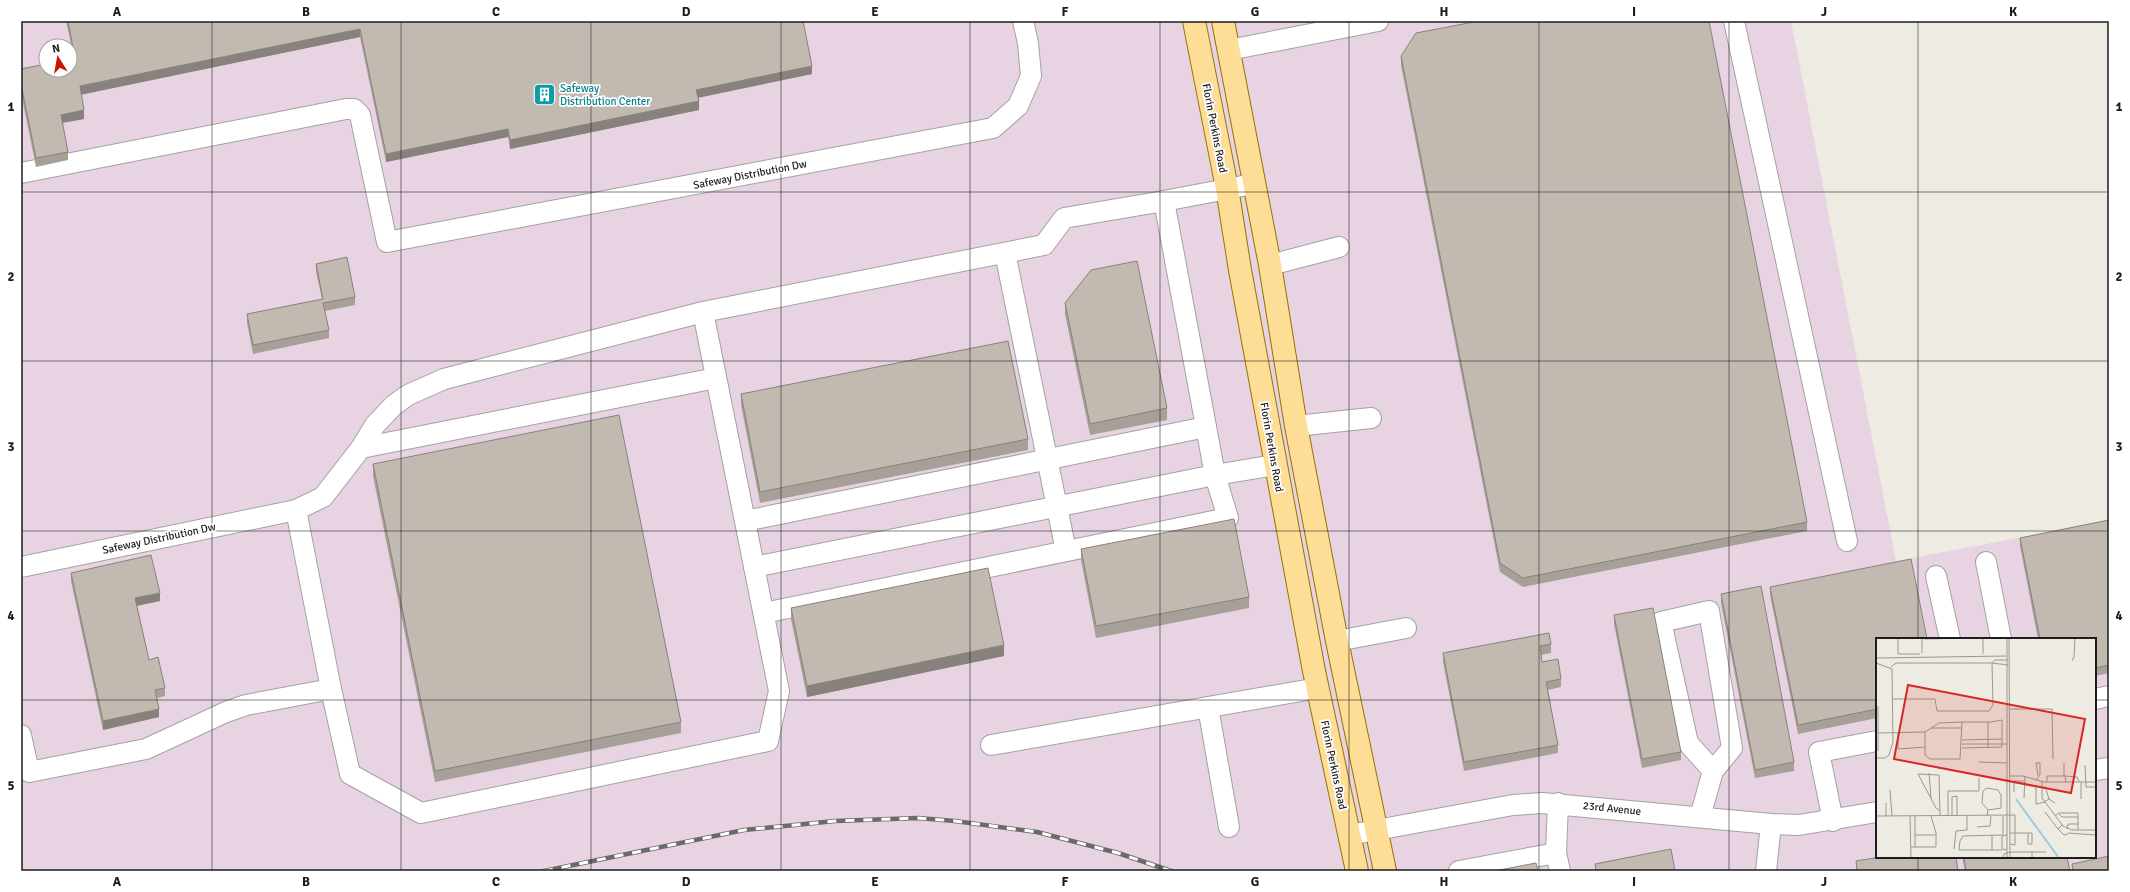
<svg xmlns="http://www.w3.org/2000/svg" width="2130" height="892" font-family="Signika,sans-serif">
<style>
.industrial{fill:#e7d3e1;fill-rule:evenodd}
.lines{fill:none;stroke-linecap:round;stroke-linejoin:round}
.minor-casing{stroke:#a3a3a3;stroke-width:22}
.major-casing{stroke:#957400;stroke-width:24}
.minor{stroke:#fff;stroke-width:20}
.major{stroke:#fedd97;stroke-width:22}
.rail-casing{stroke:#6a6a6a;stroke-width:4.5}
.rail{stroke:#fff;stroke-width:3;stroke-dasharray:9;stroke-linecap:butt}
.wall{fill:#a7a098}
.shaded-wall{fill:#88827c}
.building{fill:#c2bab1;stroke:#88827c}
.grid{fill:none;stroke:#1c1c1c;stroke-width:1;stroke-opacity:0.55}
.labels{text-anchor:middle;stroke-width:3.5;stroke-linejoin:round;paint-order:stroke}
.culture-label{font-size:11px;fill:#0d838f;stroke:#fff;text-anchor:start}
.street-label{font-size:11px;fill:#1c1c1c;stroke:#fff}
.inset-river{fill:none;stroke:#a1c9dd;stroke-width:2}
.inset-road{fill:none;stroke:#9a9893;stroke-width:1}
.view{fill:#d62828;fill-opacity:0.15;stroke:#d62828;stroke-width:2}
.inset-edge{fill:none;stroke:#1c1c1c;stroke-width:2}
.neatline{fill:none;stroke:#1c1c1c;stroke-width:1.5}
.grid-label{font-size:13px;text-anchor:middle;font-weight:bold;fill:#1c1c1c}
</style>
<rect width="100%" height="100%" fill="#eeebe2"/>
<path class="industrial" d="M21,21H1791L1896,561L2109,521V871H21ZM46,46H70V70H46ZM1877,639H2095V857H1877Z"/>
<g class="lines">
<defs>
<g id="minor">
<path d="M1734,21L1847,541"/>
<path d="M1229,50L1378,21"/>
<path d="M21,173L346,109H354L360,115L387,242L993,128L1018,106L1031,76L1028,43L1023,21"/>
<path d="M1164,201L1253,184"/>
<path d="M1005,253L1066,551"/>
<path d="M1270,265L1339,247"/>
<path d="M703,312L779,691L768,741L421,813L350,774L331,689L296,510L323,497L361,448L375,425L394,405L408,395L444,379L703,312L1044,245L1064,218L1164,201L1215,475L1275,465"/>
<path d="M1296,426L1371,418"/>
<path d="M361,448L716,378"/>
<path d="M745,521L1206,427"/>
<path d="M1986,562L2001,639"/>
<path d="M21,567L296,510"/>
<path d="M754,567L1215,475L1228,518L764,613"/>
<path d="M1936,576L1950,639"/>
<path d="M1337,641L1406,628"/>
<path d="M2095,699L2109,696"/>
<path d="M1208,707L1229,827"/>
<path d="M21,735L29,772L146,749L226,712L246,705L331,689"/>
<path d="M991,745L1318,688"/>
<path d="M2095,770L2109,768"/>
<path d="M1558,803L1556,853L1560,871"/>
<path d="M1700,817L1713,771L1732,748L1709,611L1661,622L1688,743L1713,771"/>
<path d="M1833,821L1819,752L1877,741"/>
<path d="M1349,835L1513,805L1542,803L1771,824L1799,825L1877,812"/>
<path d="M1459,871L1556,853"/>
<path d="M1766,871L1771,824"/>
</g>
<g id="major">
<path d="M1194,21L1227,188L1240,270L1314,671L1357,871"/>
<path d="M1223,21L1270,265L1296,426L1337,641L1385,871"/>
</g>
</defs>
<use href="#minor" class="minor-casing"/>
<use href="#major" class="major-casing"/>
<use href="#minor" class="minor"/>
<use href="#major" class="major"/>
<defs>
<path id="rail" d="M544,871L744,830L835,821L918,818L955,821L1037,832L1118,853L1171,871"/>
</defs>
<use href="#rail" class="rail-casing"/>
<use href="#rail" class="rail"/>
</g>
<g class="wall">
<path d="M66,21H803L812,74L698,98L699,110L510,149L508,137L386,162L360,37L81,94L84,119L62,123L68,152V160L36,167L21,93V69L74,58Z"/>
<path d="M1401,56L1807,522V531L1523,587L1500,572L1401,65Z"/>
<path d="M316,264L355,297V305L325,311L329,330V338L253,354L247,323V314L322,299L316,272Z"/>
<path d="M1065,303L1167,408V420L1090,435L1065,314Z"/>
<path d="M741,394L1028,439V450L760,503L741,405Z"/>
<path d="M373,464L681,722V733L435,782L373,476Z"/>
<path d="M2109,520V673L2095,676V639H2038L2020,546V538Z"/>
<path d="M1081,549L1249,597V608L1096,638L1081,560Z"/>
<path d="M71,573L160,601L137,606L149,660L165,688V696L157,698L159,717L103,730L71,581Z"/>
<path d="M1770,587L1877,639V718L1798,734L1770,595Z"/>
<path d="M1721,594L1794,762V771L1755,778L1721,603Z"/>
<path d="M791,608L1004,656L807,697L791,619Z"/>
<path d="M1614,615L1681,752V760L1642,768L1614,624Z"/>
<path d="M1551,644V653L1541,655L1542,662L1561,679V687L1548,690L1558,745V753L1464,771L1443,662V653Z"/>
<path d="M1962,857H2067L2070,871H1965Z"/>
<path d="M1856,861L1958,871H1856Z"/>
</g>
<g class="shaded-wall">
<path d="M360,29V37L80,95V86Z"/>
<path d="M812,66V74L696,98V90Z"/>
<path d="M699,101V110L510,149V140Z"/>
<path d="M84,110V119L61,123V115Z"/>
<path d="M508,129V137L386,162V154Z"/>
<path d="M160,593V601L135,606V598Z"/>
<path d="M1004,645V656L807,697V686Z"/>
<path d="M159,709V717L103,730V721Z"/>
</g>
<g class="building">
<path d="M68,21H803L812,66L696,90L699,101L510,140L508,129L386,154L360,29L80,86L84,110L61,115L68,152L36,158L21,84V69L46,64V70H70V59L75,58Z"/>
<path d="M1479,21H1709L1807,522L1523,578L1500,563L1401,56L1416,33Z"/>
<path d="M347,257L355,297L323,303L329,330L253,345L247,314L323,299L316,264Z"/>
<path d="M1137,261L1167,408L1090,424L1065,303L1091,270Z"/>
<path d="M1008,341L1028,439L760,492L741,394Z"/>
<path d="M619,415L681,722L435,771L373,464Z"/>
<path d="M1234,519L1249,597L1096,626L1081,549Z"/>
<path d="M2109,520V665L2095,668V639H2040L2020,538Z"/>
<path d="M151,555L160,593L135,598L149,660L158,657L165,688L155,690L159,709L103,721L71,573Z"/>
<path d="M1911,559L1927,639H1877V709L1798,725L1770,587Z"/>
<path d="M988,568L1004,645L807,686L791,608Z"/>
<path d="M1761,586L1794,762L1755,770L1721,594Z"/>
<path d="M1653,608L1681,752L1642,759L1614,615Z"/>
<path d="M1549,633L1551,644L1540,646L1542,662L1558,659L1561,679L1546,682L1558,745L1464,762L1443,653Z"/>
<path d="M1671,849L1675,871H1596L1595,864Z"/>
<path d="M2109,856V871H2073L2072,864Z"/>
<path d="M1880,857H1956L1958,871H1857L1856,861Z"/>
<path d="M1964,857H2067L2070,871H1966Z"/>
<path d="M1536,863L1538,871H1494Z"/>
</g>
<path class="grid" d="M212,21V871M401,21V871M591,21V871M781,21V871M970,21V871M1160,21V871M1349,21V871M1539,21V871M1729,21V871M1918,21V639M21,192H2109M21,361H2109M21,531H2109M21,700H1877M2095,700H2109M1918,857V871"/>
<defs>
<symbol id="building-square" viewBox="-11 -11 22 22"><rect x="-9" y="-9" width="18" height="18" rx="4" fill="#0f9aa8" stroke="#fff"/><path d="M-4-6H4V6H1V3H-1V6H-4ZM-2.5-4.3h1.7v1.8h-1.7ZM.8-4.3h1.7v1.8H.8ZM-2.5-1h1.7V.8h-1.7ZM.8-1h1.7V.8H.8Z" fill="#fff"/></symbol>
</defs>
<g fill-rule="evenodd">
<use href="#building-square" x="532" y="82" width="25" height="25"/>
</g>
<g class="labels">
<g class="culture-label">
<text x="560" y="92">Safeway<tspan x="560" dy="13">Distribution Center</tspan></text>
</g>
<g class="street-label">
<text transform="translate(1215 128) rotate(79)" y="4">Florin Perkins Road</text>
<text transform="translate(750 174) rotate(-11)" y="4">Safeway Distribution Dw</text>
<text transform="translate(1272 447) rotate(80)" y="4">Florin Perkins Road</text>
<text transform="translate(159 538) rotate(-12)" y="4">Safeway Distribution Dw</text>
<text transform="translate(1334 765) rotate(78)" y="4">Florin Perkins Road</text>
<text transform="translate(1612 808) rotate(6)" y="4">23rd Avenue</text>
</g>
</g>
<g transform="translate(1876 638)">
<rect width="220" height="220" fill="#eeebe2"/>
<path class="inset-river" d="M140,161L183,220"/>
<path class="inset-road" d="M22,0V16H44M107,0V16M131,0V220M133,0L134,220M49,1L94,0M46,15V0M0,20L130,18M196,23L198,19L199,0M0,25L16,31L17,104L13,117L9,120H0M132,27L116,25L119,22H132M15,29L20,25H116L117,67L113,73H61L59,61H17M2,68V113M134,71H176L177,121M86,84L84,121H54L49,117V94L63,85L86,84H115L126,82V106H131M112,84V110M55,90H86M22,94V111L49,109M2,95L49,94M86,102L126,101M86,106H126V109L86,110M103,124L131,125M188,125V138M209,127L210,149H220M53,135L55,160M134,138H147L168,144H220M160,142L164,137V125H160L162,138M166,144V160L187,188L196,192H220M171,144V138H189M190,144L189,138L201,139L203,144M205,144V161M160,147V166L169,164M169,148L173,161M14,152L16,178M138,154V143H148M148,160L149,138M168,164L173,161L179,165M10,165V178M64,173L60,170L42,136L63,137L64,178M169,174L182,191L186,187M183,176L186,179H202M0,178L139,177V195H134M34,178L35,220M39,178V209M72,178V153H103V140M76,178V159L81,158V178M111,178L112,172L106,165L107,153L111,150L122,152L125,157V170L112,172M127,178V197M179,178L183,175H202V192M101,189L114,188L115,178M182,191L188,197L192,196M191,191L192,186H202M192,195L220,197M39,197H60M126,197L87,198L84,203L83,212H126M134,206L139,207V195H156V206H152V195M35,209H60V195L55,178M78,211L80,193L91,192V178M116,212V197M131,212L126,211V198L131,197M156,214H170M57,220H73M127,220L128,216L134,214H156V220"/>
<path class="view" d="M32,47L209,81L195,155L18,121Z"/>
<rect width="220" height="220" class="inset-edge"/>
</g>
<rect width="2130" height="892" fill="none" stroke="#ffffff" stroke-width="44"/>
<g transform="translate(58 58) rotate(349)"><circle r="19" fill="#ffffff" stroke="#a4a4a4"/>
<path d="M0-3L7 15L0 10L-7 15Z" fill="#c91600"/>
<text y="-6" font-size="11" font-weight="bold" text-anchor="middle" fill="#1c1c1c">N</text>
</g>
<rect x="22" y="22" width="2086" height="848" class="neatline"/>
<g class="grid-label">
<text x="117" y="16">A</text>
<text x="306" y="16">B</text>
<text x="496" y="16">C</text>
<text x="686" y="16">D</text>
<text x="875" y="16">E</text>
<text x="1065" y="16">F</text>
<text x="1255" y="16">G</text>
<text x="1444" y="16">H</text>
<text x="1634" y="16">I</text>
<text x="1824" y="16">J</text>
<text x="2013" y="16">K</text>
<text x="11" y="111">1</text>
<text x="2119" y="111">1</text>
<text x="11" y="281">2</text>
<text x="2119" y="281">2</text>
<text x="11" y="451">3</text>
<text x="2119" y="451">3</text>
<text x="11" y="620">4</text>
<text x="2119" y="620">4</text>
<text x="11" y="790">5</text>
<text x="2119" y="790">5</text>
<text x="117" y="886">A</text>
<text x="306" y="886">B</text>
<text x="496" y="886">C</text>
<text x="686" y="886">D</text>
<text x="875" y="886">E</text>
<text x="1065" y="886">F</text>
<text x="1255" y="886">G</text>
<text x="1444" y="886">H</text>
<text x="1634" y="886">I</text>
<text x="1824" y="886">J</text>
<text x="2013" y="886">K</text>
</g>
</svg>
